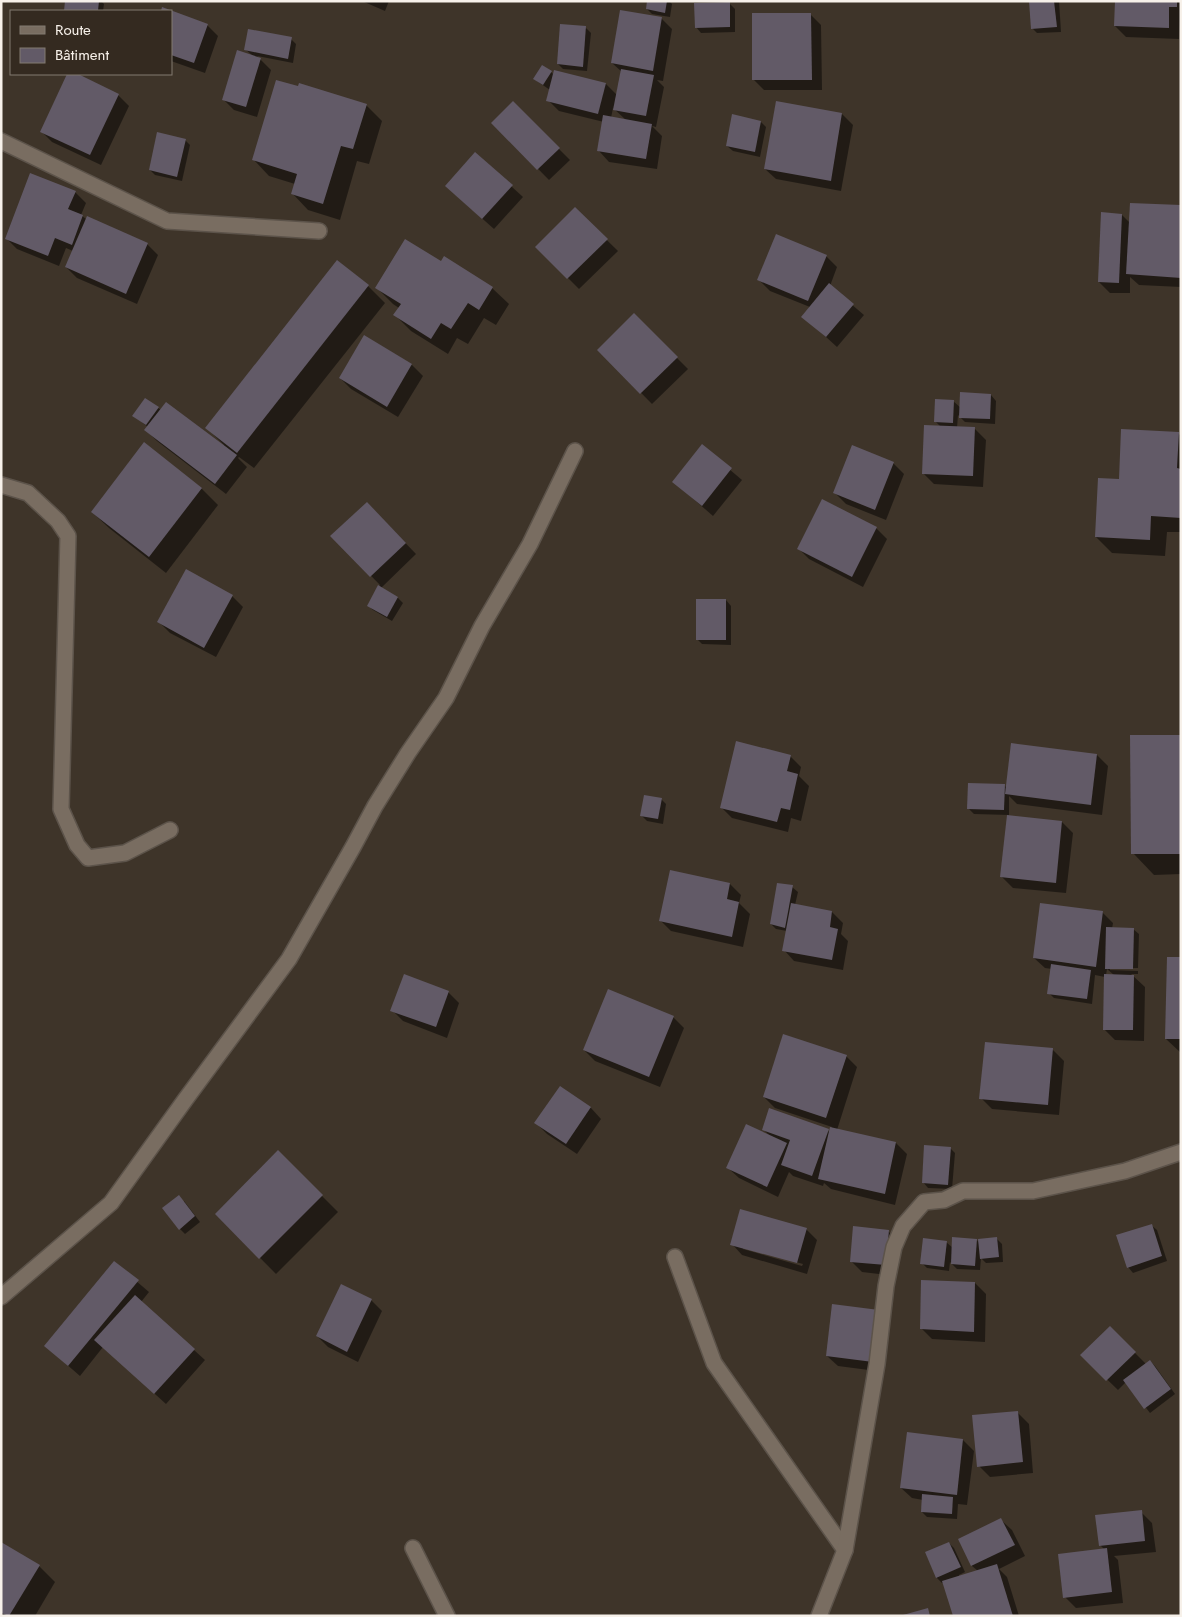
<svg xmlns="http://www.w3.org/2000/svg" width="1182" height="1617" font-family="Jost,sans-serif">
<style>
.shadow{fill:#0007;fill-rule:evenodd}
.building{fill:#625a67}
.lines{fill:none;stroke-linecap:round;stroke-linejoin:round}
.street-casing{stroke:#5c534a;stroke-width:18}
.street{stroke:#796d61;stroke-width:15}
</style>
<rect width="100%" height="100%" fill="#3e3429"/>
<g class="shadow">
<path d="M67,1H101L104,4L103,11H65Z"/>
<path d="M362,1H389L385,11Z"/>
<path d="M649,1H669L672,4L670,17L652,14L647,9Z"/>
<path d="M1030,1H1059L1061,32L1037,33L1032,28Z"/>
<path d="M1116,1H1181L1179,39L1126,37L1115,26Z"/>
<path d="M729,3L735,9V32L701,33L696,27Z"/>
<path d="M171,12L207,25L218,36L205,73L171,61Z"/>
<path d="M810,14L821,25L822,90H764L753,79Z"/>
<path d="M661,18L672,29L663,81L657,80L664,87L656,127L652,126L662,136L657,169L609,162L599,151L604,122L559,111L548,100L550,90L534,79L551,72L554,75L606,84L617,95L622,72L612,63ZM613,108L626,120L611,118Z"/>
<path d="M586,28L591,33L587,71L563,69L558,64Z"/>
<path d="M291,39L296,44L293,63L257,56L271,70L257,117L234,110L223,99L253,56L245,49Z"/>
<path d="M69,74H75L118,95L129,106L101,165L52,142L41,131Z"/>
<path d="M513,103L570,160L549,180L493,123Z"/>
<path d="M366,105L382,121L369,164L357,161L340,220L308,210L292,193L295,184L269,176L253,159Z"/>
<path d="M842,114L853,125L841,191L776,179L765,169Z"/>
<path d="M761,122L766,127L760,157L733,151L727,146Z"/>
<path d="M185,140L190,145L182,181L155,175L150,170Z"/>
<path d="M476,154L523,197L494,229L458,197Z"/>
<path d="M75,192L86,203L81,215L86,219L147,244L158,255L137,304L77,278L66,267L73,251L66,248L59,266L17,249L6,238Z"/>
<path d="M1181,207V287L1139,285L1130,277V293H1110L1099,282L1122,215L1130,223Z"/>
<path d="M575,209L618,251L579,289L537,247Z"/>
<path d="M826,256L837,267L830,286L864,315L837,347L803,316L810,307L770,291L759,280Z"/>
<path d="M338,262L368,286L385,303L254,468L239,457L238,458L247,467L226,494L157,441L146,430L148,427L133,415L158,408L223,446L224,445L207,428Z"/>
<path d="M441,263L492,288L509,304L496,325L484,318L468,344L457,338L448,354L411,331L395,315L399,308L393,304L377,288Z"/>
<path d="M634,315L688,369L652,404L599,350Z"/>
<path d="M365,337L412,365L423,376L398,417L351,389L340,378Z"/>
<path d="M991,395L996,401L995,424L965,422L958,415L957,428L975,429L986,440L983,487L934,484L923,473L941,427L936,422L953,401L961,408Z"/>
<path d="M1178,433L1181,436V532H1167L1165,556L1112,553L1096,537L1120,480Z"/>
<path d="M144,444L202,489L218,505L166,573L109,528L92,512Z"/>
<path d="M702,446L742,480L713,516L674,482Z"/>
<path d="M893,463L904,474L886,520L846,504L835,493Z"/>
<path d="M367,503L416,554L381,588L398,598L403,603L392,621L373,610L368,605L380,585L332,536Z"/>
<path d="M876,528L887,539L863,587L809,559L798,548Z"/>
<path d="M232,596L243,607L216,657L170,633L159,622Z"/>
<path d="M726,600L731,606V645L702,644L697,639Z"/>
<path d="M1181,737V874L1154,875L1133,853Z"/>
<path d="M1097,755L1108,766L1102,815L1017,804L1009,796V817L1062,822L1073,833L1066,893L1013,888L1002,877L1009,815L974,814L969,809L1004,785L1007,788Z"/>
<path d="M790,756L801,767L799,776L809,786L801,821L791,818L788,832L732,818L721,807Z"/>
<path d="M661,799L666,804L663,824L647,821L642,816Z"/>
<path d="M671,871L730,884L741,895L739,903L750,914L743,947L671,931L660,920Z"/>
<path d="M792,887L798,892L795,905L832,912L843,923L841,934L848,941L843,970L794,961L784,950L787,931L776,929L771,924Z"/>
<path d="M1102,912L1113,923L1112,929H1133L1139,934L1138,968H1110V970L1138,971V974H1131L1145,987L1144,1041L1115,1040L1104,1029L1105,977L1095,975L1092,1004L1054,998L1049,993L1052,969L1045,968L1034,958ZM1107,969L1114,975H1106Z"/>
<path d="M1181,959V1053L1166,1039Z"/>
<path d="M448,992L459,1003L447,1038L403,1021L392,1010Z"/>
<path d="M673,1017L684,1028L660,1087L595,1061L584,1050Z"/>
<path d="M1053,1050L1064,1061L1059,1115L992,1109L981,1098Z"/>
<path d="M846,1056L857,1067L837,1130L896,1143L907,1154L895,1205L831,1189L824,1183L823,1186L793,1176L789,1172L778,1197L739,1178L728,1168L770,1136L763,1129L828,1131L830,1133L832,1127L775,1108L764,1097Z"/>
<path d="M560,1088L591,1108L601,1119L577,1154L547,1134L536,1123Z"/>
<path d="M950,1148L955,1153L952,1189L928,1188L923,1182Z"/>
<path d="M278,1152L338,1212L276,1274L217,1214Z"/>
<path d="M184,1201L200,1222L185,1234L180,1229Z"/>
<path d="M1151,1225L1157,1230L1167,1261L1133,1273L1128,1267Z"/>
<path d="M806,1229L817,1240L807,1274L742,1255L732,1244ZM743,1247L803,1264L802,1266L743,1249Z"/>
<path d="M888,1231L899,1242L896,1276L862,1272L851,1261Z"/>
<path d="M997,1239L1002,1244L1003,1262L986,1263L981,1258L980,1270L957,1269L950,1262L949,1271L927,1268L922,1263L946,1242L953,1248L977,1240L980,1244Z"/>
<path d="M114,1262L149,1292L141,1302L205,1360L166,1404L103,1347L80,1376L57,1356Z"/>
<path d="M975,1283L986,1294L985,1342L932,1339L921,1328Z"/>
<path d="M371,1300L382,1311L358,1362L328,1347L317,1336Z"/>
<path d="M879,1311L890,1322L884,1372L838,1366L827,1356Z"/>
<path d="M1110,1328L1146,1364L1150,1361L1155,1366L1175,1394L1150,1413L1126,1382L1118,1390L1082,1355Z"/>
<path d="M1018,1413L1029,1424L1033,1473L990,1477L979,1466Z"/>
<path d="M963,1440L974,1451L967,1505L958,1504L957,1519L927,1517L922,1512L923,1500L912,1498L901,1488Z"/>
<path d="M1141,1512L1152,1523L1156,1552L1114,1556L1118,1560L1123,1603L1076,1608L1065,1597L1104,1549L1100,1545Z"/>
<path d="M1001,1520L1012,1530L1025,1556L999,1569L1007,1577L1019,1616H954L944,1582L942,1583L937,1578L926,1553L949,1543L954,1548L965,1572L959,1575V1577L978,1571L972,1566L960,1540Z"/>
<path d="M1,1543L39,1566L55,1582L35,1616H1Z"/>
</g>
<g class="building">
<path d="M65,1H99L98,11H64Z"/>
<path d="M647,1H667L665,13L646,9Z"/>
<path d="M1029,1H1054L1057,27L1031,29Z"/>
<path d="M1115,1H1177V7H1169V28L1114,26Z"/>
<path d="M730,2V27L695,28L694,3Z"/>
<path d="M162,7L208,24L194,63L171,55V11H161Z"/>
<path d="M620,10L662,17L653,71L611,63Z"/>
<path d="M752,13H811L812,80H752Z"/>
<path d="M560,24L586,26L583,67L557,64Z"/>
<path d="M248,29L292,37L288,59L244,50Z"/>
<path d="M237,50L261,58L246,107L222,100Z"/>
<path d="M542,65L552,71L543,85L533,79Z"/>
<path d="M621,69L654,75L646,116L613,110Z"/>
<path d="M554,70L606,83L598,114L546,101Z"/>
<path d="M67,74H78L119,94L90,155L40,132Z"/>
<path d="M276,80L298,86L299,83L367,104L353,149L341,146L323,204L291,194L297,174L252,160Z"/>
<path d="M513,101L560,148L537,170L491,123Z"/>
<path d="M776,101L842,113L831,181L764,169Z"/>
<path d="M732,114L761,121L755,152L726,146Z"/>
<path d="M603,115L652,124L646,159L597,151Z"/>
<path d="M157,132L186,139L177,177L149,170Z"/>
<path d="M475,152L513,185L482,219L445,186Z"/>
<path d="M30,173L76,191L68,209L83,215L72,245L55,238L48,256L5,239Z"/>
<path d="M1130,203L1181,205V278L1126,274Z"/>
<path d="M575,207L608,239L567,279L535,247Z"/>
<path d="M1101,212L1122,214L1119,283L1098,282Z"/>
<path d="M87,216L148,243L126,294L65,267Z"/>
<path d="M776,234L827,255L808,301L757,280Z"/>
<path d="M405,239L441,261L444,256L493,287L479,310L468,303L451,329L441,323L431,339L393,315L401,304L375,288Z"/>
<path d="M337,260L369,285L237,453L205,428Z"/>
<path d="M829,283L854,304L826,337L801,317Z"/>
<path d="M634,313L678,357L640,394L597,350Z"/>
<path d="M364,335L412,364L387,407L339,378Z"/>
<path d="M960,392L991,394L990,419L959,418Z"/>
<path d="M145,398L159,407L146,425L132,416Z"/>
<path d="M935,399L954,400L953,423L934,422Z"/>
<path d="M166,402L237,455L215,484L144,430Z"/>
<path d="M924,425L975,427L973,476L922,474Z"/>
<path d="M1121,429L1179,432L1177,468L1181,469V518L1151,516L1150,540L1095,537L1098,478L1119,479Z"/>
<path d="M144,442L202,488L149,557L91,512Z"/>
<path d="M702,444L732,468L702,506L672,482Z"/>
<path d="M852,445L894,462L875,510L833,493Z"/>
<path d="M822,499L877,527L852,577L797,549Z"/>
<path d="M367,502L406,543L370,577L330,536Z"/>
<path d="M186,569L233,595L204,648L157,622Z"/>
<path d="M378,585L398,597L387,617L367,606Z"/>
<rect x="696" y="599" width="30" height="41"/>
<path d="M1130,735H1181V854H1131Z"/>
<path d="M736,741L791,755L787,771L798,774L790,810L781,808L777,822L720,808Z"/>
<path d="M1011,743L1097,754L1091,805L1005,794Z"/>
<path d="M968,783L1005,784L1004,810L967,809Z"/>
<path d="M644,795L662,798L658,819L640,816Z"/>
<path d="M1007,815L1062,821L1056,883L1000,877Z"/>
<path d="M670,870L730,883L727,899L739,902L732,937L659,921Z"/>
<path d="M777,883L793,885L785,928L770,924Z"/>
<path d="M791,903L832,911L830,927L838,929L832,960L782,951Z"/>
<path d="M1040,903L1103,911L1096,967L1033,958Z"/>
<path d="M1106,927L1134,928L1133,969H1105Z"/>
<path d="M1167,957H1181V1039H1165Z"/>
<path d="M1051,964L1091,970L1087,999L1047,994Z"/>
<path d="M404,974L449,991L436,1027L390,1011Z"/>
<path d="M1104,974L1134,975L1133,1030H1103Z"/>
<path d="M608,989L674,1016L649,1077L583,1050Z"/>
<path d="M783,1034L847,1055L826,1118L763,1097Z"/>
<path d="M985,1042L1053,1048L1048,1105L979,1099Z"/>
<path d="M560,1086L591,1107L566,1144L534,1123Z"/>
<path d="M769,1108L829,1129L812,1176L781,1165L790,1140L762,1130Z"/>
<path d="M746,1124L787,1143L767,1187L726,1168Z"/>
<path d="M830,1127L896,1142L885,1194L818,1179Z"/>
<path d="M924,1145L951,1147L948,1185L922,1183Z"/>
<path d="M278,1150L323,1195L259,1259L215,1214Z"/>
<path d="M179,1195L195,1216L179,1230L162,1208Z"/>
<path d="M740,1209L807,1228L797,1263L730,1245Z"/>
<path d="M1152,1224L1162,1256L1127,1268L1116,1235Z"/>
<path d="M853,1226L889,1230L886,1265L850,1262Z"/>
<path d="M952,1237L977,1239L975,1266L951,1264Z"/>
<path d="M997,1237L999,1257L980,1259L978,1239Z"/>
<path d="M923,1238L947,1241L944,1267L920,1264Z"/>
<path d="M114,1261L139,1280L68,1366L44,1346Z"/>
<path d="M921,1280L975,1282L974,1332L920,1329Z"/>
<path d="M341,1284L372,1299L347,1352L316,1336Z"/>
<path d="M135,1295L195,1349L154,1394L94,1340Z"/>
<path d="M832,1304L879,1310L873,1362L826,1356Z"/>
<path d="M1110,1326L1136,1352L1106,1381L1080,1355Z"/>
<path d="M1150,1360L1171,1389L1144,1409L1123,1380Z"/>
<path d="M1018,1411L1023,1462L977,1467L972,1415Z"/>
<path d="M907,1432L963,1439L957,1495L900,1488Z"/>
<path d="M922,1494L953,1497L952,1514L921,1512Z"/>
<path d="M1142,1510L1145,1541L1099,1546L1095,1515Z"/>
<path d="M1001,1518L1015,1545L971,1566L958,1539Z"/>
<path d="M1,1542L40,1565L9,1616L1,1613Z"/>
<path d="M949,1542L961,1567L936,1578L925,1552Z"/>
<path d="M1107,1548L1112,1592L1063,1598L1058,1554Z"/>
<path d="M997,1564L1013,1616H953L942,1581Z"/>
<path d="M928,1608L930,1616H903V1615Z"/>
</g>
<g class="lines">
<defs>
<g id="street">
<path d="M1,141L167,221L319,231"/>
<path d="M1,485L28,493L58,521L68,536L61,809L77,845L88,858L125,853L170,830"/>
<path d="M675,1257L714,1363L845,1550"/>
<path d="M1,1297L111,1203L185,1100L289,959L353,847L375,806L408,753L446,698L482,626L530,544L575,451"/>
<path d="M413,1548L447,1616"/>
<path d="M819,1616L845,1550L877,1364L886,1286L894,1247L903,1226L924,1202L944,1200L963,1191H1033L1125,1171L1181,1152"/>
</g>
</defs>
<use href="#street" class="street-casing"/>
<use href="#street" class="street"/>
</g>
<rect width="1182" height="1617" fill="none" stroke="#f7f1ea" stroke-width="5"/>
<rect x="10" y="10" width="162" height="65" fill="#342a20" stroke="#827a71"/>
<rect x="20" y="26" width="25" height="8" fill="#796d61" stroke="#827a71"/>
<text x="55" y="35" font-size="15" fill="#f7f1ea">Route</text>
<rect x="20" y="48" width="25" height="15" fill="#625a67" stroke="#827a71"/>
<text x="55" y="60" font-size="15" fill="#f7f1ea">Bâtiment</text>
</svg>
